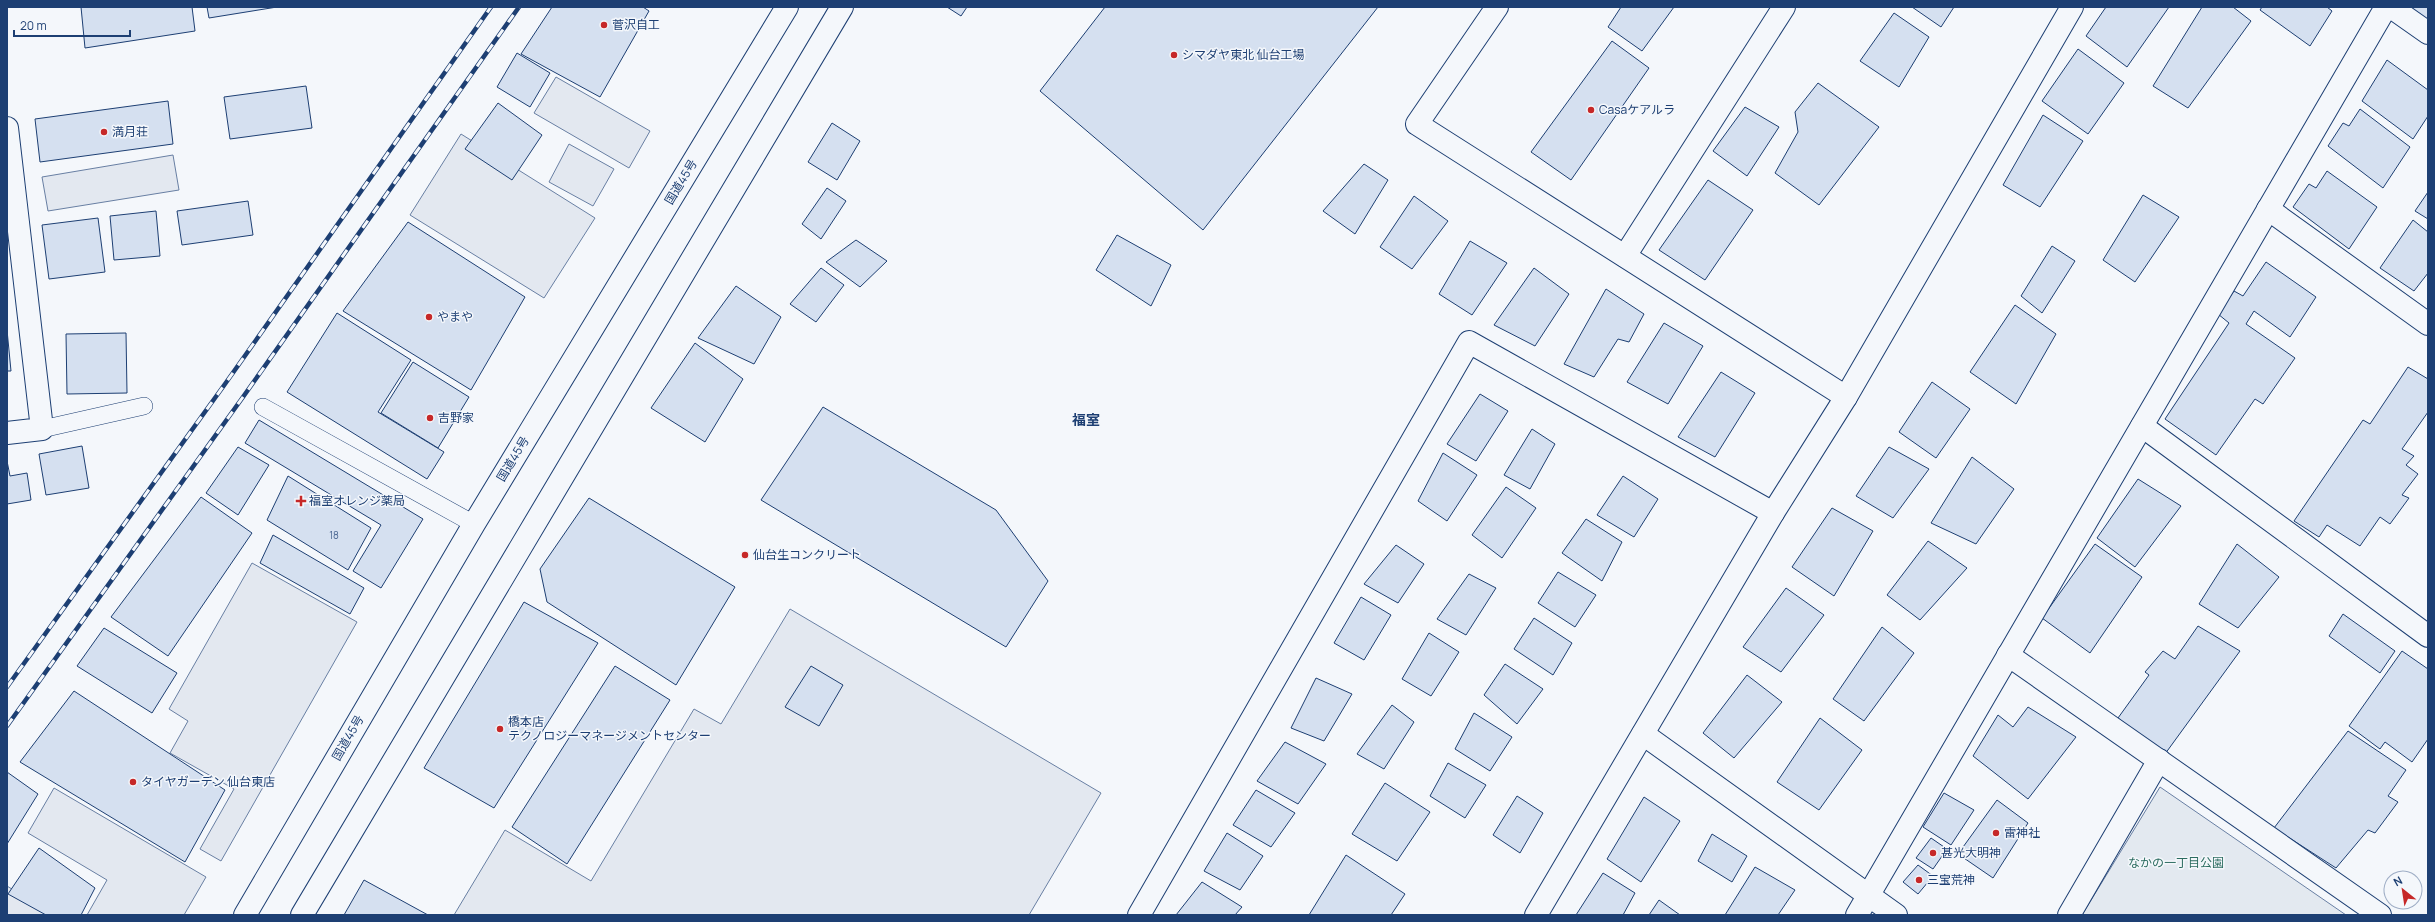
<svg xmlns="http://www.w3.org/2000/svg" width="2435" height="922" font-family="Manrope,'Noto Sans JP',sans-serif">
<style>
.green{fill:#e3e9f0;stroke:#687fa3}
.parking{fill:#e3e8f0;stroke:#687fa3}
.building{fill:#d5e0f0;stroke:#1d3f73}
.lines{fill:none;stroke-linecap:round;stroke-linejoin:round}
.lane-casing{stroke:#1d3f73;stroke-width:18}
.street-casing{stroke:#1d3f73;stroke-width:24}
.highway-casing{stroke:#1d3f73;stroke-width:24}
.lane{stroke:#f4f7fb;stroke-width:17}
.street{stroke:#f4f7fb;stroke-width:22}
.highway{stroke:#f4f7fb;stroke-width:22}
.rail-casing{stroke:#1d3f73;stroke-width:4.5}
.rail{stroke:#f4f7fb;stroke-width:3;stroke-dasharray:9;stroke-linecap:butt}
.poi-dot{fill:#c62828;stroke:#f4f7fb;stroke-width:1.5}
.labels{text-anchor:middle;stroke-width:3;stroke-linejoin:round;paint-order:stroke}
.number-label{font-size:10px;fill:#4b6792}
.poi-label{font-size:12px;fill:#1d3f73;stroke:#f4f7fb;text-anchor:start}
.street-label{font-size:12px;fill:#1d3f73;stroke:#f4f7fb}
.park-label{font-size:12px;fill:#2c6c60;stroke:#f4f7fb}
.quarter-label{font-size:14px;font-weight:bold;fill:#1d3f73;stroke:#f4f7fb}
</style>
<rect width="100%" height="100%" fill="#f4f7fb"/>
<path class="green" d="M2160,787L2346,915H2082Z"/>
<g class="parking">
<path d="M556,77L650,131L629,168L534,113Z"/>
<path d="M461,134L595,218L544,298L410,215Z"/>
<path d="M569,144L614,169L593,206L549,182Z"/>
<path d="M173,155L179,190L48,211L42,177Z"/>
<path d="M252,563L357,622L221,861L200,849L234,789L170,753L188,721L169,709Z"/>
<path d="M790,609L1101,793L1029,915H454L505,830L591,881L694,709L721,724Z"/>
<path d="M54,788L206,877L184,915H87L107,880L28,833Z"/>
<path d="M7,886L53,915H7Z"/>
</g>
<g class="building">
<path d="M81,7H192L195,31L85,48Z"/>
<path d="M207,7H277L209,18Z"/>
<path d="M552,7H643L649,11L600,97L521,54Z"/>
<path d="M947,7H967L961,16Z"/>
<path d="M1105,7H1378L1203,230L1040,91Z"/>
<path d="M1621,7H1674L1642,51L1608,27Z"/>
<path d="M1912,7H1954L1941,27Z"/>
<path d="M2106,7H2169L2127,67L2086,36Z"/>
<path d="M2202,7H2233L2251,21L2188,108L2153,86Z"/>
<path d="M2262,7H2327L2332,11L2310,46L2260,10Z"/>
<path d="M2405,7H2428V23Z"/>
<path d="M1894,13L1929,37L1899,87L1860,61Z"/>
<path d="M1612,41L1649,68L1571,180L1531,152Z"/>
<path d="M2078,49L2124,83L2088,134L2042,101Z"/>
<path d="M517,53L550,73L530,107L497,87Z"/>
<path d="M2387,60L2428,90V116L2413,139L2362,101Z"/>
<path d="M1818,83L1879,127L1819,205L1775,173L1798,132L1795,112Z"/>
<path d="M306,86L312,128L230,139L224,97Z"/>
<path d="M168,101L173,144L40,162L35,119Z"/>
<path d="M498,103L542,135L512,180L465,149Z"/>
<path d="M1745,107L1779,127L1747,176L1713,151Z"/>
<path d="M2360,109L2410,147L2383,188L2328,146L2343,123L2349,126Z"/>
<path d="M2043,115L2083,141L2040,207L2003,185Z"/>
<path d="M832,123L860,141L837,180L808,162Z"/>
<path d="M1364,164L1388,180L1355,234L1323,211Z"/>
<path d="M2327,171L2377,207L2349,249L2293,207L2309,184L2316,188Z"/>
<path d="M1708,180L1753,210L1705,280L1659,250Z"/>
<path d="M827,188L846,201L821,239L802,224Z"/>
<path d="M2428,192V219L2415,211Z"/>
<path d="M2143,195L2179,217L2135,282L2103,260Z"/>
<path d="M1414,196L1448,221L1412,269L1380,247Z"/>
<path d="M248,201L253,235L182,245L177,211Z"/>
<path d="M156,211L160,256L114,260L110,216Z"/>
<path d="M98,218L105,272L49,279L42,225Z"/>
<path d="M2413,220L2428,232V273L2414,291L2380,268Z"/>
<path d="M408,222L525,297L471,390L343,311Z"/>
<path d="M1117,235L1171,265L1151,306L1096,270Z"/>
<path d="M856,240L887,261L860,287L826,262Z"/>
<path d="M1470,241L1507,263L1472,315L1439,294Z"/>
<path d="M2052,246L2075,261L2042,313L2021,296Z"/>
<path d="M2266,262L2316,297L2290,337L2254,311L2246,324L2295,358L2263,404L2255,399L2216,455L2165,419L2229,323L2218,314L2234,291L2243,296Z"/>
<path d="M821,268L844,285L816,322L790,304Z"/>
<path d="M1534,268L1569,294L1535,346L1494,325Z"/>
<path d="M736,286L781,317L754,364L698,338Z"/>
<path d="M1606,289L1644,314L1629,342L1618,339L1594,377L1564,364Z"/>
<path d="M2015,305L2056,334L2016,404L1970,372Z"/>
<path d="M337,313L411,360L378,412L444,452L427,479L287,392Z"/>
<path d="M1664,323L1703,346L1668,404L1627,382Z"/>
<path d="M7,330L11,371H7Z"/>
<path d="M126,333L127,393L67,394L66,334Z"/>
<path d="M695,343L743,379L705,442L651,408Z"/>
<path d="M413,362L469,397L438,448L381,413Z"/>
<path d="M2408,367L2428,379V412L2402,449L2414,456L2406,465L2418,474L2402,495L2409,498L2390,524L2380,517L2360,546L2327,525L2319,537L2294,521L2363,420L2370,424Z"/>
<path d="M1721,372L1755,393L1715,457L1678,437Z"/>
<path d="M1932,382L1970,409L1936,458L1899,432Z"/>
<path d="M1480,394L1508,411L1476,461L1447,444Z"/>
<path d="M823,407L996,510L1048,581L1006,647L761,500Z"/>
<path d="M259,420L423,519L381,588L353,571L381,525L245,443Z"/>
<path d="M1532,429L1555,444L1530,489L1504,475Z"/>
<path d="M82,446L89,488L46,495L39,454Z"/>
<path d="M238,447L269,465L238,515L206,493Z"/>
<path d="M1889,447L1929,469L1893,518L1856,496Z"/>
<path d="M1443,453L1477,475L1447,521L1418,501Z"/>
<path d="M1972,457L2014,489L1976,544L1931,523Z"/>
<path d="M7,461L10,476L27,473L31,500L7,504Z"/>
<path d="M288,476L371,528L348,570L267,520Z"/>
<path d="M1623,476L1658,499L1634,537L1597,515Z"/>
<path d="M2138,479L2181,506L2135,567L2097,538Z"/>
<path d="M1506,487L1536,508L1502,558L1472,535Z"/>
<path d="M201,497L252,533L168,656L111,617Z"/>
<path d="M589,498L735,587L676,685L547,602L540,569Z"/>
<path d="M1832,508L1873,531L1834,596L1792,567Z"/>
<path d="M1586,519L1622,542L1602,581L1562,553Z"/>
<path d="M273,535L364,588L350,614L260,563Z"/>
<path d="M1928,541L1967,568L1920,620L1887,595Z"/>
<path d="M2095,544L2142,577L2090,653L2042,618Z"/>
<path d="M2237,544L2279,577L2238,628L2199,604Z"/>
<path d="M1396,545L1424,564L1398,603L1364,584Z"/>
<path d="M1558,572L1596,595L1575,627L1538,603Z"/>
<path d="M1469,574L1496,588L1466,635L1437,619Z"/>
<path d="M1786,588L1824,615L1781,672L1743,647Z"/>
<path d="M1361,597L1391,615L1364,660L1334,643Z"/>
<path d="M524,602L598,643L494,808L424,768Z"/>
<path d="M2343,614L2395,651L2380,673L2329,636Z"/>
<path d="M1534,618L1572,643L1553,675L1514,649Z"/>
<path d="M2198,626L2240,651L2165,754L2118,718L2149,675L2145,672L2163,651L2175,659Z"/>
<path d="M1882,627L1914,653L1864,721L1833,699Z"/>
<path d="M104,628L177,673L152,713L77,666Z"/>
<path d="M1429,633L1459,652L1431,696L1402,679Z"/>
<path d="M2402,651L2428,669V739L2412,762L2385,742L2380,749L2349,726Z"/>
<path d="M1505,664L1543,689L1517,724L1484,695Z"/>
<path d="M615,666L670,700L567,864L512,827Z"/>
<path d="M811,666L843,685L819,726L785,707Z"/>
<path d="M1747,675L1782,702L1734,758L1703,733Z"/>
<path d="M1316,678L1352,694L1324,741L1291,728Z"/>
<path d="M74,691L225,790L185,862L20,762Z"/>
<path d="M1392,705L1414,722L1384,769L1357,754Z"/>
<path d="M2028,707L2076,737L2028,799L1973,756L1998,715L2013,727Z"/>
<path d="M1474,713L1512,737L1490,771L1455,749Z"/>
<path d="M1820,718L1862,750L1819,810L1777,782Z"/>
<path d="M2348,731L2406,770L2388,796L2398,802L2375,833L2368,830L2336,868L2274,828Z"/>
<path d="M1285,742L1326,764L1298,804L1257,781Z"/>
<path d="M1448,763L1486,785L1465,818L1430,796Z"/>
<path d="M7,772L38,794L7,844Z"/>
<path d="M1385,783L1430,812L1397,861L1352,834Z"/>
<path d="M1256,790L1295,813L1271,847L1233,825Z"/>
<path d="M1944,793L1974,810L1951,845L1923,827Z"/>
<path d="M1517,796L1543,813L1520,853L1493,835Z"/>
<path d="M1644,797L1680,821L1641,882L1607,859Z"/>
<path d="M1997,800L2028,823L1993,878L1958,854Z"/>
<path d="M1227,833L1263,856L1240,890L1204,871Z"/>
<path d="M1712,834L1747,856L1732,882L1698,861Z"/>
<path d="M1931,838L1947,849L1933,869L1916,858Z"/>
<path d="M39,848L95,888L81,915H46L8,894Z"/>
<path d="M1346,855L1405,894L1391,915H1309Z"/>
<path d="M1918,865L1933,876L1918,894L1903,882Z"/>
<path d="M1755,867L1795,890L1778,915H1725Z"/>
<path d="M1603,873L1635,893L1623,915H1576Z"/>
<path d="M364,880L428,915H344Z"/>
<path d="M1202,882L1242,907L1235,915H1176Z"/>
<path d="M1659,900L1680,915H1649Z"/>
</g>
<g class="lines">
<defs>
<g id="lane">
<path d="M263,407L474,524"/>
<path d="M42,429L144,406"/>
</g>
<g id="street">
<path d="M1497,7L1417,124L1846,397"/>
<path d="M2391,7L2428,33"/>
<path d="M7,128L42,429L7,433"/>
<path d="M2268,209L2428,324"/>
<path d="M1625,256L1784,7"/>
<path d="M2142,426L2428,636"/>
<path d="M2008,655L2380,915"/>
<path d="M1643,734L1896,915"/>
<path d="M1139,915L1469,342L1773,513"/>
<path d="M1536,915L1773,513L1846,397L2072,7"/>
<path d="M1857,915L2386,7"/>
<path d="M2069,915L2159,760"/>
</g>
<g id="highway">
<path d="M245,915L474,524L787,7"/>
<path d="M302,915L842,7"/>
</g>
</defs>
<use href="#lane" class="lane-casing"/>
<use href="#street" class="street-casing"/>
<use href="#highway" class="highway-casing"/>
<use href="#lane" class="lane"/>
<use href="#street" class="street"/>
<use href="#highway" class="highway"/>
<defs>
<g id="rail">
<path d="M7,687L225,384L491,7"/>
<path d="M7,726L243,397L519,7"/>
</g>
</defs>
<use href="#rail" class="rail-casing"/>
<use href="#rail" class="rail"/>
</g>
<g class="poi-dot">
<circle cx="604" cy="25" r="4"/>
<circle cx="1174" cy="55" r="4"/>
<circle cx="1591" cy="110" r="4"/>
<circle cx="104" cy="132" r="4"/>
<circle cx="429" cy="317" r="4"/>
<circle cx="430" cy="418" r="4"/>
<path d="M299 495h4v4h4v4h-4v4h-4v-4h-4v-4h4z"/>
<circle cx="745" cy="555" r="4"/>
<circle cx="500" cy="729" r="4"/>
<circle cx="133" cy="782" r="4"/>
<circle cx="1996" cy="833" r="4"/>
<circle cx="1933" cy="853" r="4"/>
<circle cx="1919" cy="880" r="4"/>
</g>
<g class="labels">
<g class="number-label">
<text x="334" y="539">18</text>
</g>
<g class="poi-label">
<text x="612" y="29">菅沢自工</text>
<text x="1182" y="59">シマダヤ東北 仙台工場</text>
<text x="1599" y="114">Casaケアルラ</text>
<text x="112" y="136">満月荘</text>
<text x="437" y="321">やまや</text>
<text x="438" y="422">吉野家</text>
<text x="309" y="505">福室オレンジ薬局</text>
<text x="753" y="559">仙台生コンクリート</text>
<text x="508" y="726">橋本店<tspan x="508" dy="14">テクノロジーマネージメントセンター</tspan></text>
<text x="141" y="786">タイヤガーデン 仙台東店</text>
<text x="2004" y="837">雷神社</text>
<text x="1941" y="857">甚光大明神</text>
<text x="1927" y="884">三宝荒神</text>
</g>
<g class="street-label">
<text transform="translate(681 182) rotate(-59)" y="4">国道45号</text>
<text transform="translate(513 459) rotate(-59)" y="4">国道45号</text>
<text transform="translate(348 738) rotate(-60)" y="4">国道45号</text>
</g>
<g class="park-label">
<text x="2176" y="867">なかの一丁目公園</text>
</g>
<g class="quarter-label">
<text x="1086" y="425">福室</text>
</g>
</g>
<rect width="2435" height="922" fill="none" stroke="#1d3f73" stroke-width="16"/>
<g transform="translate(2403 890) rotate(330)"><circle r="19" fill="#f4f7fb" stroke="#9eadc5"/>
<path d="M0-3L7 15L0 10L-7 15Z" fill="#c62828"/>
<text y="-6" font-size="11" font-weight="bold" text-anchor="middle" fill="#1d3f73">N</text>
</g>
<path d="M14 30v6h116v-6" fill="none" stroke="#1d3f73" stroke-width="2"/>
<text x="20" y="30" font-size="12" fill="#1d3f73" stroke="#f4f7fb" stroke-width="3" paint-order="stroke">20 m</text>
</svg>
